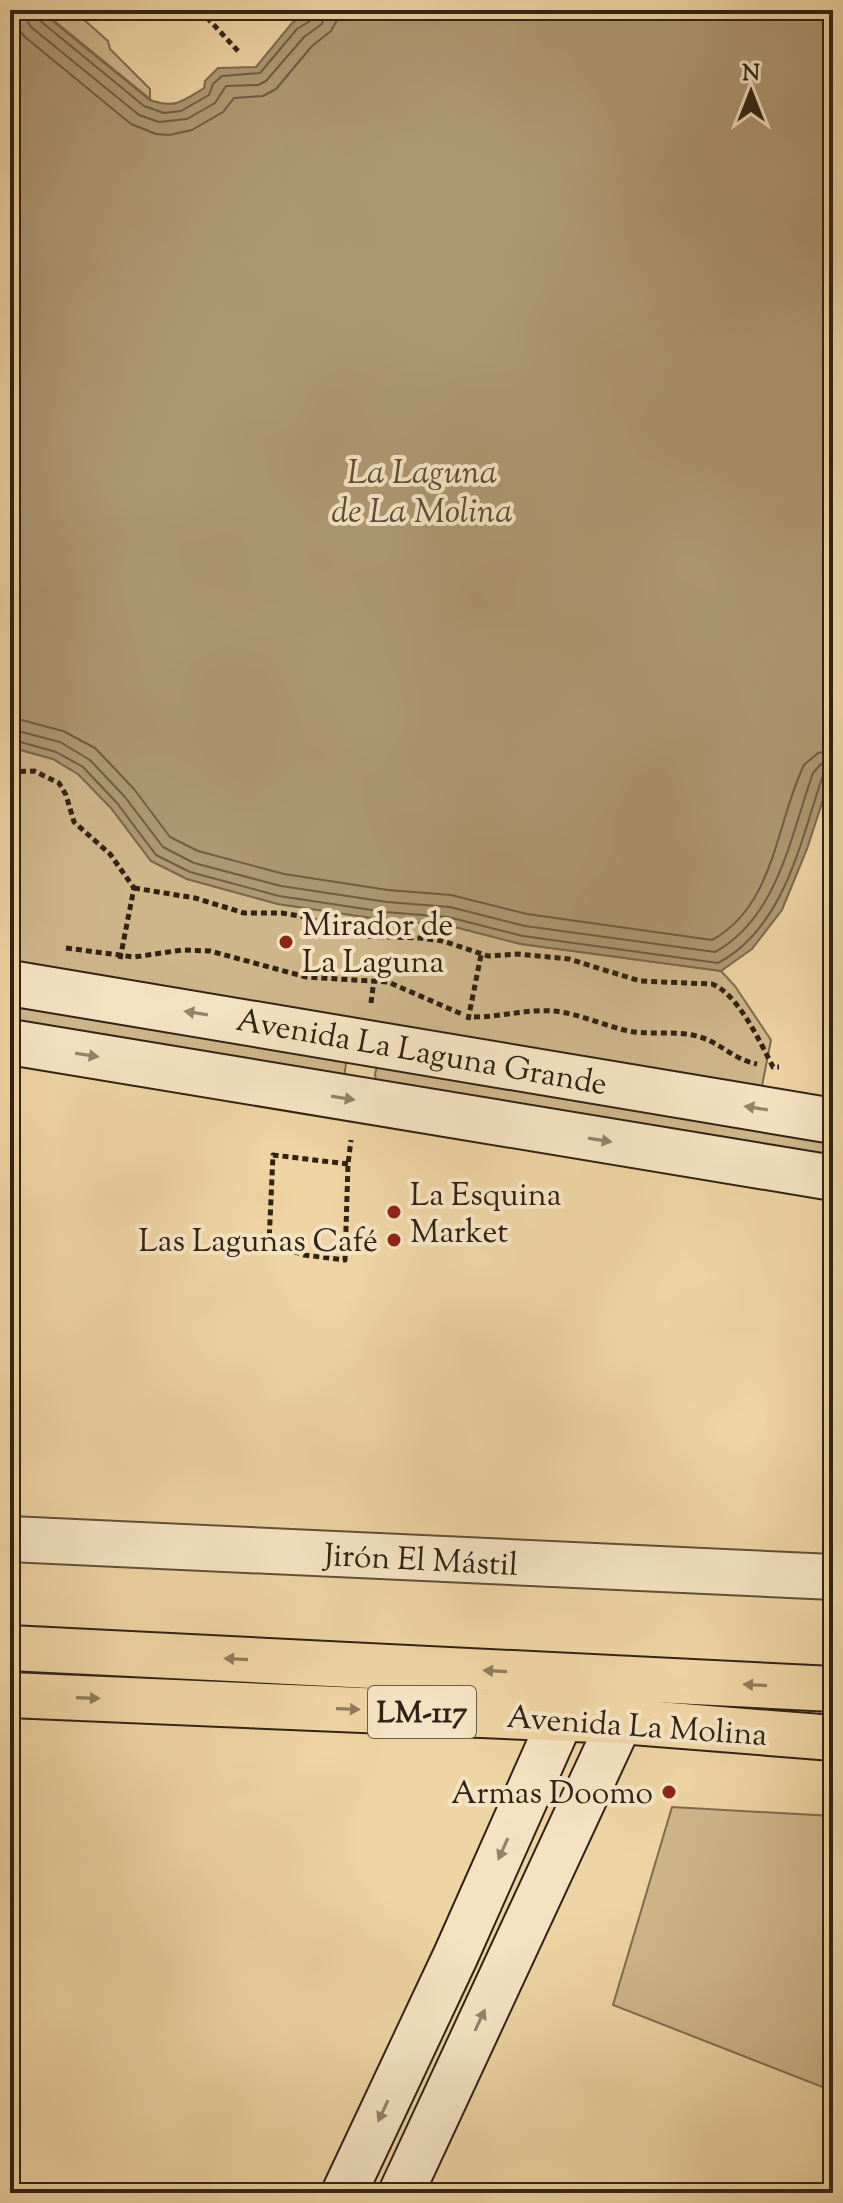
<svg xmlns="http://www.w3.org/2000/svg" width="843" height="2203" font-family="'Sorts Mill Goudy',serif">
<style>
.green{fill:#ceb68b;stroke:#7f6c50;stroke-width:2}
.water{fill:#ad9873;stroke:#7b694e;stroke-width:2}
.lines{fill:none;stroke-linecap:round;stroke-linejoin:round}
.shore{stroke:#6e5e44;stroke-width:2}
.street-casing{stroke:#604f39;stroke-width:48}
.secondary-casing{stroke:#302316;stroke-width:48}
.primary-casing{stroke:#302316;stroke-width:48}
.path{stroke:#302316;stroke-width:5;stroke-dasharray:6 4;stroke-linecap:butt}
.street{stroke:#f4e3c3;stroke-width:44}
.secondary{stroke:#f4e3c3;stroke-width:44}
.primary{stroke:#eed4a3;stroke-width:44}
.oneway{fill:#92836c}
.oneway2{fill:#8f7c5c}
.poi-dot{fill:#8f2418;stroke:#f4e3c3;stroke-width:3}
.labels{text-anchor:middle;stroke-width:8;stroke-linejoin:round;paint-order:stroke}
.shield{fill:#f4e3c3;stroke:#6b5d4a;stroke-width:2}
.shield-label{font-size:30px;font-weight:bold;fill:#302316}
.poi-label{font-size:32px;fill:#302316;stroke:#f4e3c3;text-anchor:start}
.street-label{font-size:32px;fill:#302316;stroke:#f4e3c3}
.water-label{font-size:34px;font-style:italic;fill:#5c4c37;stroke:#f4e3c3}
</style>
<rect width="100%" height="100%" fill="#eed4a3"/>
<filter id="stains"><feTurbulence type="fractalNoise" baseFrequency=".0025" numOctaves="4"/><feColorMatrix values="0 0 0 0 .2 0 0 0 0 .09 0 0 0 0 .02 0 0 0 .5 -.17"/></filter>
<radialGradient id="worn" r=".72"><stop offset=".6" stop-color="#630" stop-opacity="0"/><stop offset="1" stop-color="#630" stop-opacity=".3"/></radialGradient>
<g class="green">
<path d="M41,10H73L108,41L110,49L150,89V99Z"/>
<path d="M10,747L53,759L78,774L111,808L151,861L187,879L278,904L385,920L447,925L521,944L721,971L735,986L771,1040L761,1091L10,963Z"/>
<path d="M10,1001L340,1057L346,1063L344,1079L10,1025Z"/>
<path d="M377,1066L833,1136V1163L376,1082L375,1074Z"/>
<path d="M672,1807L833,1816V2060L825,2088L613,2005Z"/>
</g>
<path class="water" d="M10,10H39L150,100C175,109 183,101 204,88L205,81L218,68L256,67L292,23L312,10H833V769L807,849L782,910L752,949L721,971L521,944L447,925L385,920L278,904L187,879L151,861L111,808L78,774L53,759L10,747Z"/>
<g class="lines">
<g class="shore">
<path d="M13,10L16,26L25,37L131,124L156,134L169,135L192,130L223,112L234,98L263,96L276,89L312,46L331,31L337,20L338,10"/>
<path d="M25,10L26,19L31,27L139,115L159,122L187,119L215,103L226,86L258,85L266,81L304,37L322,24L325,10"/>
<path d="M35,10L38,19L144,106L164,113L181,111L209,95L213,84L222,76L260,73L297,29L313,19L315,10"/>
<path d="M10,717L63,731L95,748L134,789L170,837L198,851L284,874L388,890L451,895L527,914L712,940C775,906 776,822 804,765L818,753L833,750"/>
<path d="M10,729L60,742L90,760L125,797L163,847L194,863L281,886L387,902L450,907L525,926L715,952C778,918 791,834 813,773L821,764L833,762"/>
<path d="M10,739L56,752L83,767L117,803L156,855L190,872L279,896L385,912L448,917L523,936L718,963C784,928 800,843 822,778L826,773L833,772"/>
</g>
<defs>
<path id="street" d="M10,1539L833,1577"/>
<g id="secondary">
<path d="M10,983L833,1121"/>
<path d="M10,1042L833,1178"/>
<path d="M344,2193L456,1955L576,1685"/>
<path d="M401,2193L636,1687"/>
</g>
<g id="primary">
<path d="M10,1648L833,1689"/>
<path d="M10,1695L620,1721L833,1738"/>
</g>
</defs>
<use href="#street" class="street-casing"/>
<use href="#secondary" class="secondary-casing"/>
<use href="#primary" class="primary-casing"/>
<g class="path">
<path d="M200,10L238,51"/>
<path d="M10,772L34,771L59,783L66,795L74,822L110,854L134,888L120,959"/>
<path d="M134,888L195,898L244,913H282L305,917L361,936L420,938L443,941L488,956L518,954L569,959L640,981L712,984C738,994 760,1042 773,1067H779"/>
<path d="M66,948L134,957L182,950L210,951L306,977L388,982L464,1015"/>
<path d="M371,1003L374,980"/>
<path d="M474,1017C501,1017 526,1009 553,1011C577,1013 600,1024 624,1030C648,1036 673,1030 697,1036C720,1042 732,1059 757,1064"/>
<path d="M468,1020L481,955"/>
<path d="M348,1164L273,1155L269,1243L304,1255L345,1260L348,1164L351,1140"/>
</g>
<use href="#street" class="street"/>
<use href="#secondary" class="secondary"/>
<use href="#primary" class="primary"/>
</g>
<defs><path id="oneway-solid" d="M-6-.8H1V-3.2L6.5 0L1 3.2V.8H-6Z" transform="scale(2)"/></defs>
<g class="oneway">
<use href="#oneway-solid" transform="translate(196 1013) rotate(-171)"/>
<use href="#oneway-solid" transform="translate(87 1055) rotate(9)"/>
<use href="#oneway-solid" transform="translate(343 1098) rotate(9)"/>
<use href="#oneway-solid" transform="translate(756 1108) rotate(-171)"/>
<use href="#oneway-solid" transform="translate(600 1140) rotate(9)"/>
<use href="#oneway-solid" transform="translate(503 1849) rotate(114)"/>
<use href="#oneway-solid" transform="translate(480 2020) rotate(-65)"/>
<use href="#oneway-solid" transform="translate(383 2111) rotate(115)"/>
</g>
<g class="oneway2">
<use href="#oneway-solid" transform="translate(236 1659) rotate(-177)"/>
<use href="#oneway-solid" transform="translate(495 1671) rotate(-177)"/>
<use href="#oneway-solid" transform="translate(755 1685) rotate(-177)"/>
<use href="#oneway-solid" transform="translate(88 1698) rotate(2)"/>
<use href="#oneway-solid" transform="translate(348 1709) rotate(2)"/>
</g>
<g class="poi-dot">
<circle cx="286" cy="942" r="8"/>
<circle cx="394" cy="1212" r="8"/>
<circle cx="394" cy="1240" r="8"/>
<circle cx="669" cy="1792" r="8"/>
</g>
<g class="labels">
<rect class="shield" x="368" y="1686" width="108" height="52" rx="6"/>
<g class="shield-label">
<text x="422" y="1722">LM-117</text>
</g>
<g class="poi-label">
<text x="302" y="935">Mirador de<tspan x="302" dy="37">La Laguna</tspan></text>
<text x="410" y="1205">La Esquina<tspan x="410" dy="37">Market</tspan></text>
<text x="378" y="1251" text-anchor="end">Las Lagunas Café</text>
<text x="653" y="1803" text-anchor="end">Armas Doomo</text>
</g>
<g class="street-label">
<text transform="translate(422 1051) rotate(10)" y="11">Avenida La Laguna Grande</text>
<text transform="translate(421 1559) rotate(3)" y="11">Jirón El Mástil</text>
<text transform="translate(637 1725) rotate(4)" y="11">Avenida La Molina</text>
</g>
<g class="water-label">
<text x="422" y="483">La Laguna<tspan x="422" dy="39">de La Molina</tspan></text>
</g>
</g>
<rect width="843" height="2203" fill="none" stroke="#eed4a3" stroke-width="40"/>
<rect x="12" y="12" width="819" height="2179" fill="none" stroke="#302316" stroke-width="4"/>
<rect x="20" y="20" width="803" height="2163" fill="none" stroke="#302316" stroke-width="2"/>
<g transform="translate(751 92)" stroke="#f4e3c3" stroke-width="6" paint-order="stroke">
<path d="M0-6L14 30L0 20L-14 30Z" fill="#302316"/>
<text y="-12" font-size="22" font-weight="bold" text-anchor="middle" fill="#302316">N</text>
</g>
<rect width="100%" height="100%" filter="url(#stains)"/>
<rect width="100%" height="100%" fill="url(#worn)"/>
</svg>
